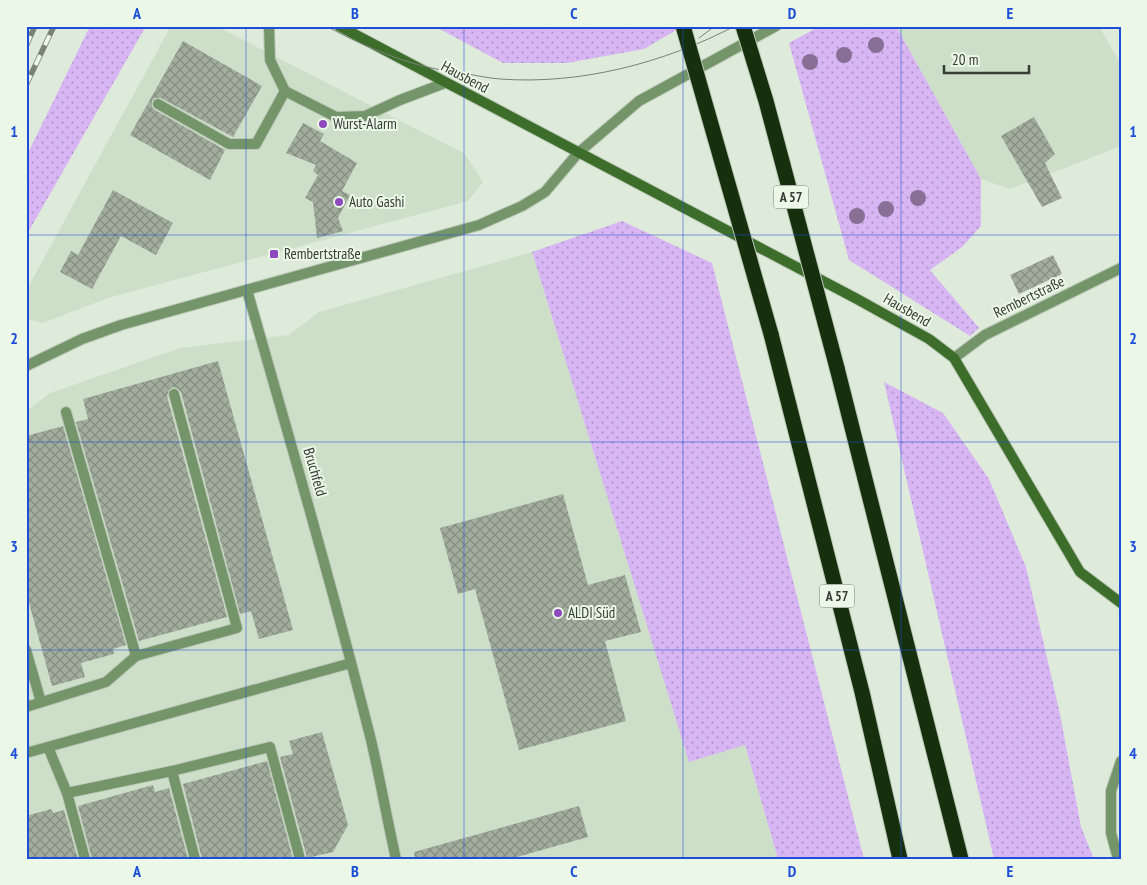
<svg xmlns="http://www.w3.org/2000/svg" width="1147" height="885" font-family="'PT Sans Narrow',sans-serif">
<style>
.built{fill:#cedfc9}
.grass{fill:url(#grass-dots)}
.building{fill:url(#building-cross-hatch)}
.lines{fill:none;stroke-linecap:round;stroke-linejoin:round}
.service-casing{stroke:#bdc8b9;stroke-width:12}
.minor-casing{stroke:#bdc8b9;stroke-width:12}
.secondary-casing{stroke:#bdc8b9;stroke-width:12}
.motorway-casing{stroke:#bdc8b9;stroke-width:17}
.service{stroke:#749569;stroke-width:10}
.minor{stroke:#749569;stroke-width:10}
.secondary{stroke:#3c6d2a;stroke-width:10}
.motorway{stroke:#16300d;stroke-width:15}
.tram{stroke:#798277;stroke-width:1}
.rail-casing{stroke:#798277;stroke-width:5.5}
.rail{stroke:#ebf8e7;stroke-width:4;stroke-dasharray:11;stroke-linecap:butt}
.motorway-bridge-casing{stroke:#bdc8b9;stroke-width:17;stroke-linecap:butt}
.motorway-bridge{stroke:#16300d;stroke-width:15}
.tree{fill:#876f95}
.grid{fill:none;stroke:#1d4ed8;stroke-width:1;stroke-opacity:0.55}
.poi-dot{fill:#8d49bd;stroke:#ebf8e7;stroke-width:2}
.labels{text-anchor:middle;stroke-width:4;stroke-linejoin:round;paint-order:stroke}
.shield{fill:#ebf8e7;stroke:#6d746b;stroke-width:1}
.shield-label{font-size:14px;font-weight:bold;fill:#373c36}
.street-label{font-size:15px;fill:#373c36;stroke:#ebf8e7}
.poi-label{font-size:15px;fill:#373c36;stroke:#ebf8e7;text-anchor:start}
.neatline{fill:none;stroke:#1d4ed8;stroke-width:2}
.grid-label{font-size:16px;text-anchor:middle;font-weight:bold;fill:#1d4ed8}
</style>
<defs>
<pattern id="grass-dots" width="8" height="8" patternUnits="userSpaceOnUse" patternTransform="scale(1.25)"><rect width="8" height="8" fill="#d7b6f3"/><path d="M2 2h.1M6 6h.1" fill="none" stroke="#af95c6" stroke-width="1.8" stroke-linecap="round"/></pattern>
<pattern id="building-cross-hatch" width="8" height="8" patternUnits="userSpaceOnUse" patternTransform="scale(1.25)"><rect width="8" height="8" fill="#a2ad9e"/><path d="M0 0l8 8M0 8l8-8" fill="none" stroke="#858e82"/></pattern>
</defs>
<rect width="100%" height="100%" fill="#deebda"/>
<g class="built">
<path d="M171,26H216L465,154L483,182L468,201L108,298L43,323L26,319V291Z"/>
<path d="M896,26H1099L1121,65V146L1010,189L981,179Z"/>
<path d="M532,252L689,761L745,745L778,859H26V411L50,393L180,348L289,335L319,312Z"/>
</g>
<g class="grass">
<path d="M90,26H146L26,236V157Z"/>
<path d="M434,26H683L644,49L567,63H503Z"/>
<path d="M820,26H896L981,179V226L962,247L930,270L979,328L970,336L849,260L789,43Z"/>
<path d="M622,221L712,263L864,859H778L745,745L689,762L532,252Z"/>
<path d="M884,382L943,413L989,479L1026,567L1060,714L1081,827L1094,859H994Z"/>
</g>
<g class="building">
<path d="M183,41L262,86L233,137L161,98H155L152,101V107L155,110L225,150L210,180L130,135Z"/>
<path d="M1034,117L1055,154L1045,163L1062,198L1042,207L1001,136Z"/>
<path d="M303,123L324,134L320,141L357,163L342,191L350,195L338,218L343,231L317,238L313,202L305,198L318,175L313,171L316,165L286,153Z"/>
<path d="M113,190L173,223L156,255L121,236L92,289L60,272L71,251L78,255Z"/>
<path d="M1053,255L1062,274L1019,294L1010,275Z"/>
<path d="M218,361L293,630L259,639L251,611L240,614L181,392L178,389L173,387L169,390L167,396L227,617L139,641L76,422L88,419L83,399Z"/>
<path d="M63,426L126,645L113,649L114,654L81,663L85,677L52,686L26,592V436Z"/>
<path d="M563,494L588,585L625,575L641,632L605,641L626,721L519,750L475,589L458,594L440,528Z"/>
<path d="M322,732L348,825L333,852L307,858L280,757L293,754L289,741Z"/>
<path d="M267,761L293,859H202L183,784Z"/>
<path d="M153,785L155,792L169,788L188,859H92L78,806Z"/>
<path d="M579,806L588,837L510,859H415L414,852Z"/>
<path d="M51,809L53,813L64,810L78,859H26V816Z"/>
</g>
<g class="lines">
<defs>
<g id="service">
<path d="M269,26L270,60L285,91L336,117L365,116L400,100L445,83"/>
<path d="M158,104L229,144H256L285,91"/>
<path d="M578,153L639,101L776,26"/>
<path d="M954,358L985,335L1121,268"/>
<path d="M66,412L136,656L237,628L174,394"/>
<path d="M26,650L41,702"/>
<path d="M26,707L106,682L136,656"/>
<path d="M48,747L67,793"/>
<path d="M85,859L67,793L172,771"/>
<path d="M195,859L172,771L270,747L300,859"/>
</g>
<g id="minor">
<path d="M247,290C290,440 333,589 371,740C380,779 387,819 396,859"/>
<path d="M26,366L82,339L121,325L479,225L522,206L545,192L578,153"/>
<path d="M26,753L351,663"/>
<path d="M1118,859L1111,833V791L1121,761"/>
</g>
<path id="secondary" d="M339,26L857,299L929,339L954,358L1080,572L1121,603"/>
<g id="motorway">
<path d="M771,334L862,692L900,859"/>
<path d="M837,368L961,859"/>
</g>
</defs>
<use href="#service" class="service-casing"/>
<use href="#minor" class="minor-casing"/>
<use href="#secondary" class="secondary-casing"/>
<use href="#motorway" class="motorway-casing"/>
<use href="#service" class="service"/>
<use href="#minor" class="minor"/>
<use href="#secondary" class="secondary"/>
<use href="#motorway" class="motorway"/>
<g class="tram">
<path d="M326,26C352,40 378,52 406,61C424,67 444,71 462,73C474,75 487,78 500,79C580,85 664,63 735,26"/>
<path d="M699,38L715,26"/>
</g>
<defs>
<g id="rail">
<path d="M26,46L35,26"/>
<path d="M26,85L54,26"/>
</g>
</defs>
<use href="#rail" class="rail-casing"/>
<use href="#rail" class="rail"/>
<defs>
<g id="motorway-bridge">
<path d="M683,26L771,334"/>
<path d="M743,26L766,101L837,368"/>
</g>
</defs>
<use href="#motorway-bridge" class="motorway-bridge-casing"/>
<use href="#motorway-bridge" class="motorway-bridge"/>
</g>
<g class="tree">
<circle cx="876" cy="45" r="8"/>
<circle cx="844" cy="55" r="8"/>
<circle cx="810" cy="62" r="8"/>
<circle cx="918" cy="198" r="8"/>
<circle cx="886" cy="209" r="8"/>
<circle cx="857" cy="216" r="8"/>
</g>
<path class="grid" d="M246,26V859M464,26V859M683,26V859M901,26V859M26,235H1121M26,442H1121M26,650H1121"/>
<g class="poi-dot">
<circle cx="323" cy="124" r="5"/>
<circle cx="339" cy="202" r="5"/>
<rect x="269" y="249" width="10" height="10" rx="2.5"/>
<circle cx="558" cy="613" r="5"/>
</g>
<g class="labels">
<g class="shield">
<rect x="773.5" y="185.5" width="35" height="23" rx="4"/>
<rect x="819.5" y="584.5" width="35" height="23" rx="4"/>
</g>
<g class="shield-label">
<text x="791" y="202">A 57</text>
<text x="837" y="601">A 57</text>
</g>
<g class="street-label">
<text transform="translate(465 77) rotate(28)" y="5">Hausbend</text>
<text transform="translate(1029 297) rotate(-26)" y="5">Rembertstraße</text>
<text transform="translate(907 310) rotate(30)" y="5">Hausbend</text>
<text transform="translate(315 472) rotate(74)" y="5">Bruchfeld</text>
</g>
<g class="poi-label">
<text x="333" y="129">Wurst-Alarm</text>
<text x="349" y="207">Auto Gashi</text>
<text x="284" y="259">Rembertstraße</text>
<text x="568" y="618">ALDI Süd</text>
</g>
</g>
<rect width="1147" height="885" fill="none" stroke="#ebf8e7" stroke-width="55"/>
<path d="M944 65v8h85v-8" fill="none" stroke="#373c36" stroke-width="2.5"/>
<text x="952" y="65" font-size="15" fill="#373c36" stroke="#ebf8e7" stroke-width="4" paint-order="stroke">20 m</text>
<rect x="28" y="28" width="1092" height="830" class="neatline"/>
<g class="grid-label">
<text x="137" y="19">A</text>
<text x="355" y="19">B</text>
<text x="574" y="19">C</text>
<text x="792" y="19">D</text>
<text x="1010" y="19">E</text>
<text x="14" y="137">1</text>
<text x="1133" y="137">1</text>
<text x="14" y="344">2</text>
<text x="1133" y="344">2</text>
<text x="14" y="552">3</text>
<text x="1133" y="552">3</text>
<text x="14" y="759">4</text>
<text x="1133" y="759">4</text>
<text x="137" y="877">A</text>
<text x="355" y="877">B</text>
<text x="574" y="877">C</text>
<text x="792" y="877">D</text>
<text x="1010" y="877">E</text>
</g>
</svg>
